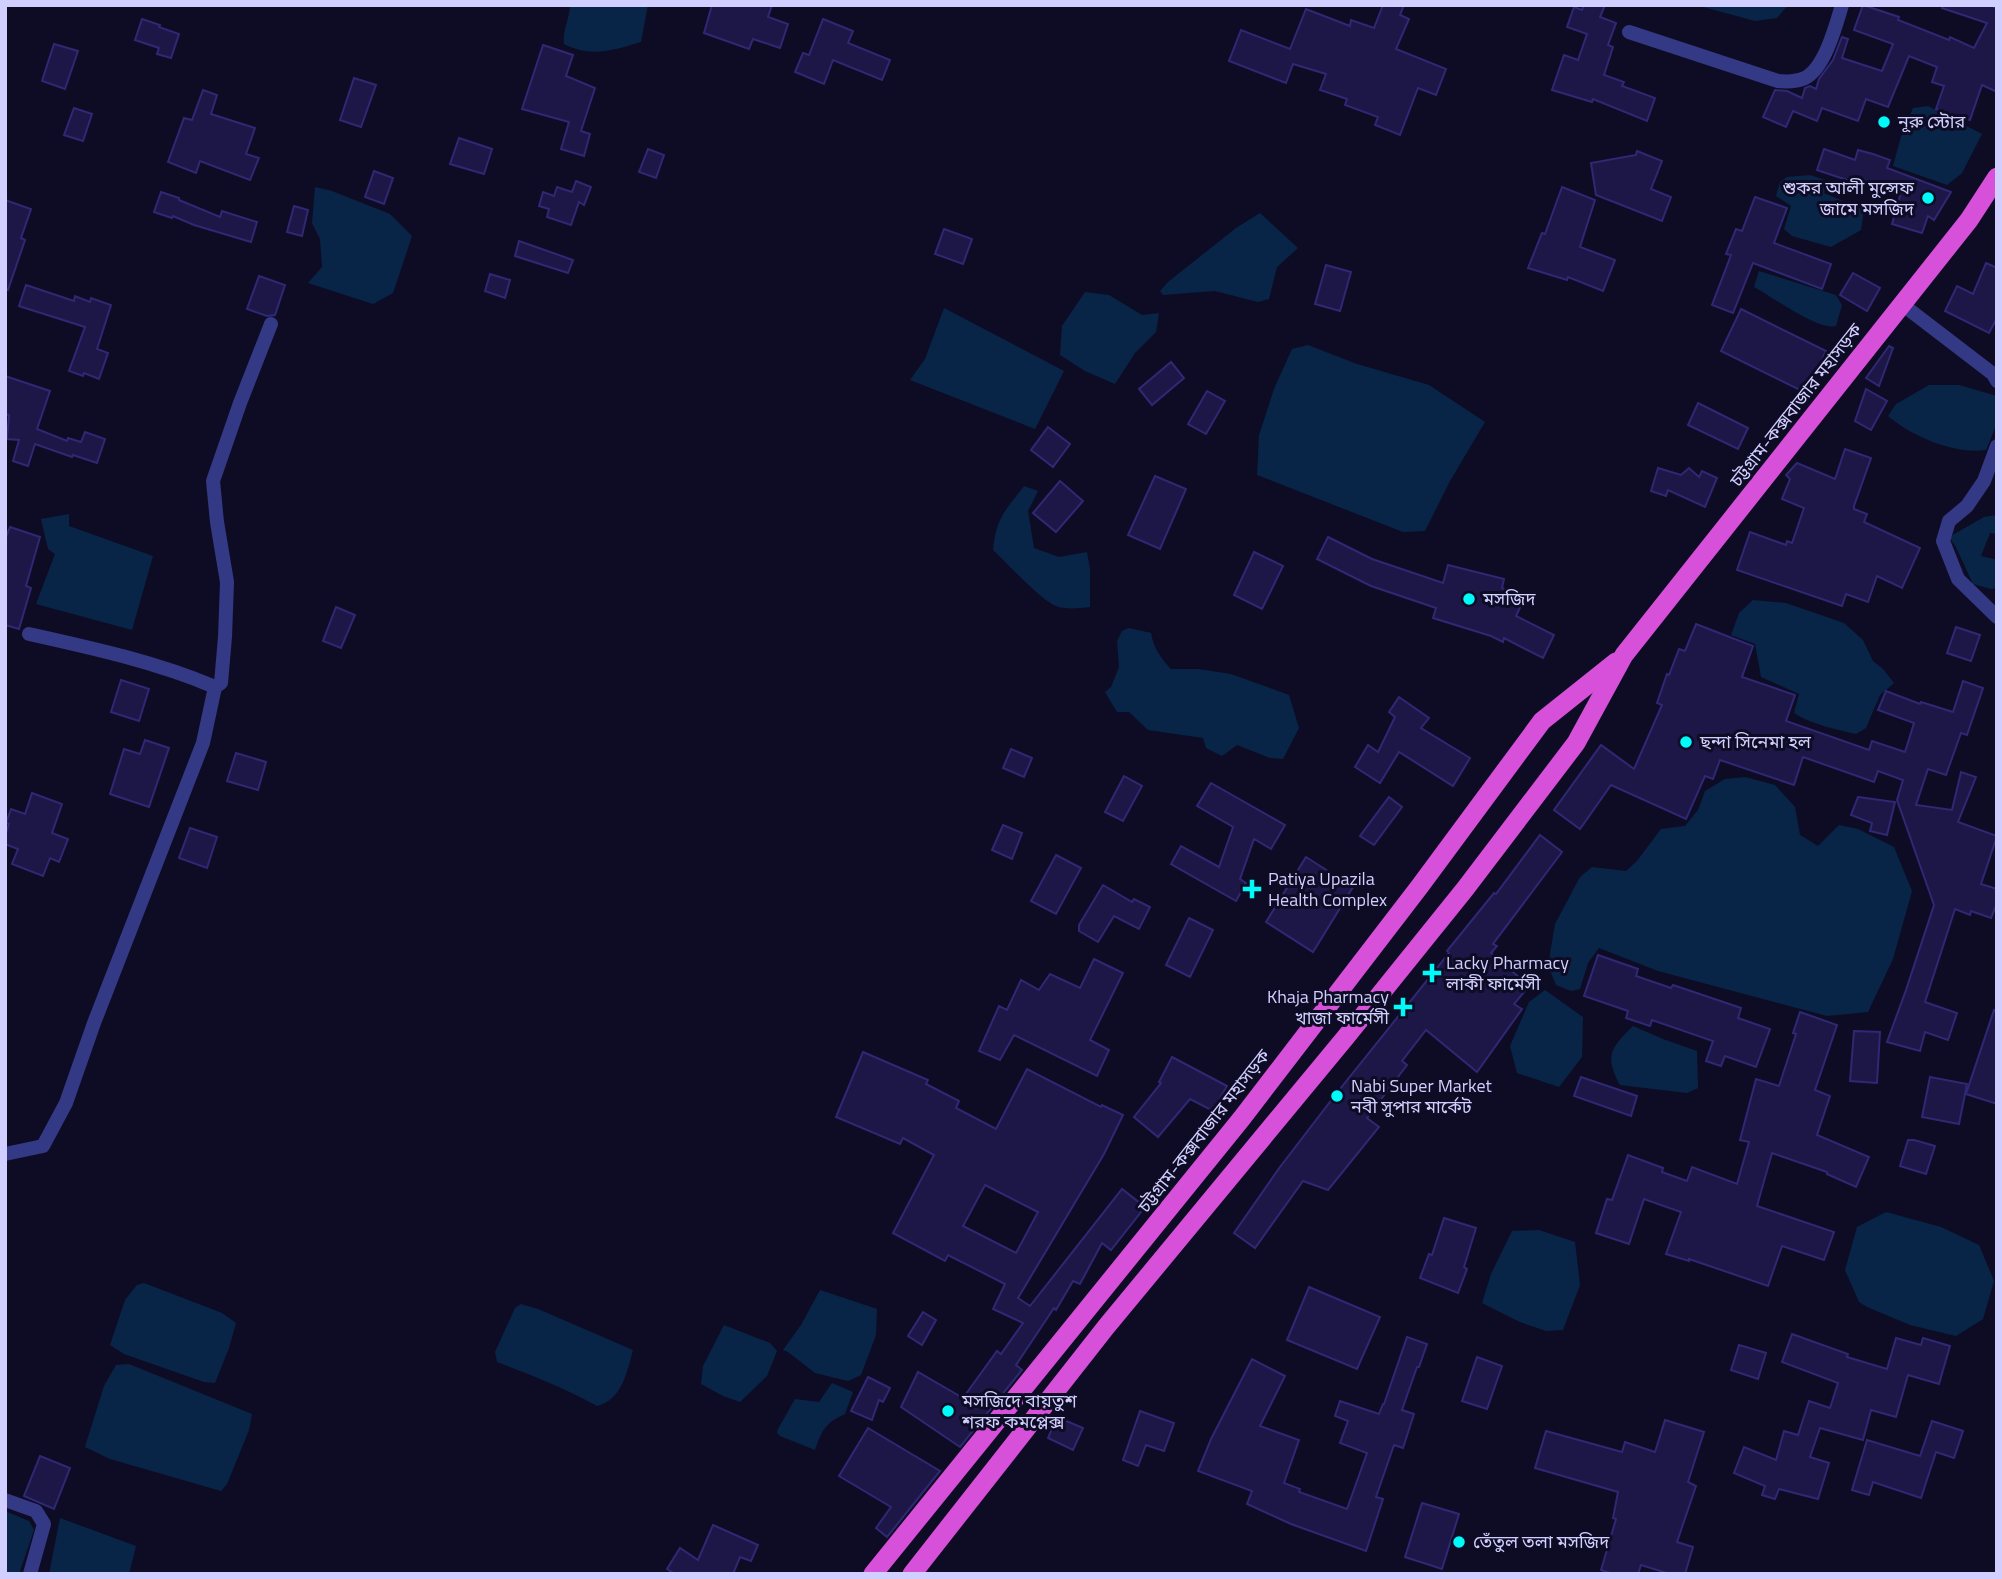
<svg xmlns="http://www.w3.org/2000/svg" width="2002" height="1579" font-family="'Titillium Web','Noto Sans Bengali',sans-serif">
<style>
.water{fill:#082547}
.building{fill:#1c1746;stroke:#2f2874;stroke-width:2;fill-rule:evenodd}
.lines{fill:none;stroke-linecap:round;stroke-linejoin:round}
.minor{stroke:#343986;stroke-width:14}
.trunk{stroke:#d750d9;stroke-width:19}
.poi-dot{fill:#00fafa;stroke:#0e0c24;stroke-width:2.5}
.labels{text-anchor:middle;stroke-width:6;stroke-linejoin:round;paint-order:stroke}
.poi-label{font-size:18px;fill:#d0cfff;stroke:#0e0c24;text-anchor:start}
.street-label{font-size:18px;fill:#d0cfff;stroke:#0e0c24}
</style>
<rect width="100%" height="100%" fill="#0e0c24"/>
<g class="water">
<path d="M570,5H648L641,42C614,50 591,58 564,44C562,31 570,18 570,5Z"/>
<path d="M1696,5H1788L1777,18L1755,21Z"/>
<path d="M1928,106L1982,134L1962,173L1947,185L1893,166L1901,137L1913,108Z"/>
<path d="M1810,175L1828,181L1824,193L1864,210L1861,230L1831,247L1792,236L1784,229L1791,206L1776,196L1780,182L1787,177Z"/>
<path d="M315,187L332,191L390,214L412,236L393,293L373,304L308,283L322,267L320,239L312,223Z"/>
<path d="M1260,213L1298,248L1277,267L1269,299L1258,302L1215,291L1163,295L1160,291L1168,282L1236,228Z"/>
<path d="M1759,271L1836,295L1842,305L1836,326C1818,331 1773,297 1754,287Z"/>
<path d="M1085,292L1109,295L1142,315L1159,313L1156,332L1135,353L1115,384L1085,371L1060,355L1062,326Z"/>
<path d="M944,308L1064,371L1035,429L910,380L925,359Z"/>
<path d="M1308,345L1357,364L1429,385L1485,422L1450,481L1425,531L1403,532L1257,475L1259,435L1274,389L1292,349Z"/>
<path d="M1929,385H1959L1997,396V423L1986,450C1955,455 1911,436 1888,416L1896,404Z"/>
<path d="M1024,486L1038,491L1028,511L1034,548L1059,557L1087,552L1090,569V607C1080,608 1066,610 1056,606C1042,601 1007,563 993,550C996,518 1005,511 1024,486Z"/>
<path d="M69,514V526L153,556L132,630L36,604L55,554L48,549L41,519Z"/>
<path d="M1997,515V534L1990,533L1981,556L1997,560V588L1991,589L1973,584L1956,547L1949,537L1984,517Z"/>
<path d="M1753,600L1786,603L1844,623L1863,640L1873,661L1883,669L1894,683L1880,695L1866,728L1856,734C1835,729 1813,725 1794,713L1799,694L1761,677L1755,644L1731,635L1739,613Z"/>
<path d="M1129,628L1151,633C1154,649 1160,657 1171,669H1198L1231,674L1289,695L1299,728L1283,759L1270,758L1237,745L1222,756L1206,748L1203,738L1148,730L1129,712H1117L1105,692L1111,687L1119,667L1117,641L1122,631Z"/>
<path d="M1745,777L1775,785L1795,807L1800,835L1818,846L1839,825L1858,829L1894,847L1912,891L1893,959L1868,1012L1827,1016L1658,971L1599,948L1588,963L1580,989L1571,991L1556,985L1548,966L1555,924L1580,877L1592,867L1626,871L1637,861L1661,829L1685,826L1698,810L1705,791L1725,779Z"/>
<path d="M1545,990L1583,1017L1582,1057L1559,1087L1517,1073L1510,1046L1529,1002Z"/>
<path d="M1633,1026L1663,1039L1697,1051L1698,1088L1687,1093L1620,1085C1604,1055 1611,1048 1633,1026Z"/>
<path d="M1886,1212L1941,1227L1979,1245L1994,1281L1983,1319L1956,1336L1910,1325L1867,1307L1859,1302L1845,1270L1857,1227Z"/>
<path d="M1539,1230L1575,1242L1580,1285L1563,1330L1546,1331L1520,1322L1482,1303L1491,1274L1512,1231Z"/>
<path d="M144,1283L222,1313L236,1323L229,1348L215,1383L204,1382L124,1354L110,1345L125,1300L137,1285Z"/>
<path d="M820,1290L877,1309L876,1335L861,1375L848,1381L815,1373L788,1352L783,1350L801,1325Z"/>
<path d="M521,1304L538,1309L633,1350C627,1372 622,1400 597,1406C565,1388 531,1375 497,1362L495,1352L515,1308Z"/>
<path d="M724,1325L770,1343L777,1351L767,1376L740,1402L723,1396L701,1384L703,1366Z"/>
<path d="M129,1364L252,1414L249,1430L227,1484L221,1491L110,1459L85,1447L104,1386L116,1365Z"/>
<path d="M832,1383L853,1392L845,1414C825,1423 822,1430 815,1450L780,1436L777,1433L778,1429L795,1399L819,1402Z"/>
<path d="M5,1511L29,1521L34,1530L19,1574H5Z"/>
<path d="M60,1518L136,1546L129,1574H49Z"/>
</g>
<g class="building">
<path d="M712,5H772L768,17L788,24L780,48L753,39L749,49L704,33Z"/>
<path d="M1383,5H1404L1400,15L1409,19L1396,49L1446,69L1436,95L1418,88L1400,135L1375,125L1378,117L1345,105L1347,99L1320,90L1326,74L1293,64L1286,83L1229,61L1241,30L1290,49L1306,9L1350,26L1351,20L1374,28Z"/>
<path d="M1584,5H1605L1600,17L1616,23L1608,45L1613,47L1604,75L1624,82L1622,86L1655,98L1647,121L1593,99L1592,102L1552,90L1564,55L1578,60L1587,34L1567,27L1574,7L1582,10Z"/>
<path d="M1863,5L1899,17L1898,20L1949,40L1950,37L1974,48L1987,23L1942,8L1943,5H1991L1994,7L1997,5V92L1982,85L1970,120L1936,109L1944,86L1932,82L1937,67L1909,56L1888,107L1866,99L1858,121L1822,108L1817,121L1793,111L1786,127L1763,117L1775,90L1787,91L1802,98L1805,88L1810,86L1816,89L1819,79L1833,60L1842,37L1848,39L1842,58L1882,71L1893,44L1854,30Z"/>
<path d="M142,19L160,25L159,27L179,34L171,58L157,54L159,48L135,40Z"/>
<path d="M823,19L853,31L848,43L890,60L882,80L833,60L824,84L795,72L803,53L809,55Z"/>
<path d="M54,44L78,51L65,89L42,81Z"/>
<path d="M543,45L573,55L566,76L595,88L581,131L590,134L584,156L561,149L569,122L522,109Z"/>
<path d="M354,78L376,85L361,127L340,120Z"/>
<path d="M203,90L217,95L211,114L255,128L246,154L259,158L250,180L200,161L196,173L168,162L184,118L192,120Z"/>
<path d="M74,108L92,114L83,141L64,135Z"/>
<path d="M459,138L492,149L484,174L450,164Z"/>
<path d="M648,149L664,155L656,178L639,172Z"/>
<path d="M1824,149L1855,160L1858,150L1873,154L1890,160L1887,168L1951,192L1934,220L1928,216L1922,233L1892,224L1900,196L1886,191L1887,188L1860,179L1859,184L1817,170Z"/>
<path d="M1637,151L1662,161L1651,189L1671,197L1662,221L1596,195L1591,163L1636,155Z"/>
<path d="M374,171L393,178L384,204L365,197Z"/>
<path d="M576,181L591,187L584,205L579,202L571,225L547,217L549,209L539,206L543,192L554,196L557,187L572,192Z"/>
<path d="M1562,187L1595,200L1580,247L1615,260L1603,291L1568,277L1567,280L1528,268L1542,233L1545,234Z"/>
<path d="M161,192L179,198V200L220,217L222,211L257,222L251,242L194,225L173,216L172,218L154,212Z"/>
<path d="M1755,197L1787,208L1774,243L1831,264L1822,289L1753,263L1733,313L1712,305L1731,255L1726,254L1736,229L1742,231Z"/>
<path d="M5,200L31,209L21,238L25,240L8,290L5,289Z"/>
<path d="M294,206L308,210L302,236L287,232Z"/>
<path d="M944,229L972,239L963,264L935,254Z"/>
<path d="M519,241L573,260L568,273L515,256Z"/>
<path d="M1986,263L1997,268V318L1989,333L1945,311L1957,286L1973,294Z"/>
<path d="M1326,265L1351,272L1340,311L1315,304Z"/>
<path d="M1853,273L1880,288L1867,311L1840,295Z"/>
<path d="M490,274L510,280L505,298L485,291Z"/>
<path d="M259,276L285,285L275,315L267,316L247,309Z"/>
<path d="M26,285L74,301L75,296L90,302L91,298L111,305L97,349L108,353L99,379L84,373L83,376L69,371L85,327L19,306Z"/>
<path d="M1741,309L1826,351L1806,393L1721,351Z"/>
<path d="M1889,346L1893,348L1879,386L1866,378Z"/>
<path d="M1171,362L1184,378L1152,405L1139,389Z"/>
<path d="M5,376L50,391L37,429L67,441L68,438L81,442L85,432L105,439L97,463L73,455L72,457L35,444L28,466L13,461L19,440L7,439L9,415L5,414Z"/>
<path d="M1866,389L1887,401L1871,430L1855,421Z"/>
<path d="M1207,391L1225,401L1206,434L1188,424Z"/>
<path d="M1698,403L1748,428L1738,449L1688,425Z"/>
<path d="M1048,427L1070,444L1053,467L1031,450Z"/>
<path d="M1845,449L1871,458L1854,506V509L1867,514L1864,522L1920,548L1902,588L1877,576L1868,602L1846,594L1842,606L1737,570L1750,532L1786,545L1787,541L1792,543L1804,508L1782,499L1790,479L1786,475L1797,463L1835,479Z"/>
<path d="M1658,468L1681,475L1689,468L1699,477L1702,471L1717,478L1705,507L1668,490L1666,496L1651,491Z"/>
<path d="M1155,476L1186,489L1160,549L1128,535Z"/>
<path d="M1060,481L1083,501L1056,532L1033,513Z"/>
<path d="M10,527L40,537L26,586L31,588L19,629L5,625V540Z"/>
<path d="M1328,537L1372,559L1443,583L1448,565L1504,579L1502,588L1524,599L1516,616L1554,635L1543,658L1504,638L1503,642L1491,636L1433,618L1436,608L1371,586L1317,559Z"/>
<path d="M1254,552L1283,566L1262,609L1234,595Z"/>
<path d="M336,607L355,615L341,648L323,641Z"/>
<path d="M1696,624L1753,646L1742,677L1795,695L1786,721L1869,750L1872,741L1905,752L1914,723L1878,710L1886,691L1920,704L1921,702L1953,712L1963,681L1983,688L1967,735L1961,733L1946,775L1928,769L1916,805L1952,810L1961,772L1976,777L1958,822L1997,836L1981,884L1997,889V903L1991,918L1971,911L1970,915L1955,909L1925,1002L1957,1013L1948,1040L1925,1032L1920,1051L1887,1042L1906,990L1934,905L1897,800L1903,780L1878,771L1874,782L1803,757L1794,785L1720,760L1713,779L1705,776L1686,819L1611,785L1580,829L1554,810L1601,745L1634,769L1662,705L1657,703L1667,674L1669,675L1679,649L1685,651Z"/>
<path d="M1956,627L1980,635L1971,661L1947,653Z"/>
<path d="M121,680L149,689L139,721L111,712Z"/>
<path d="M1399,697L1429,718L1421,728L1470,758L1453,786L1399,752L1380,783L1355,767L1368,745L1378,752L1395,717L1389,712Z"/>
<path d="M145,740L169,748L149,807L110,794L124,749L140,754Z"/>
<path d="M1011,749L1032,758L1024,777L1003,768Z"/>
<path d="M236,753L266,762L258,790L227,781Z"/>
<path d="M1124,776L1142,786L1123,821L1105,812Z"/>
<path d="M1211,783L1285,825L1271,849L1254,839L1240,879L1246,883L1236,901L1171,864L1181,846L1219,867L1233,827L1197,806Z"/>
<path d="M32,793L62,804L52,833L68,839L59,862L50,858L43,876L12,864L18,849L5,844V836L9,824L6,823L11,809L25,814Z"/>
<path d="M1389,797L1402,807L1374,845L1360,836Z"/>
<path d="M1858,797L1895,802L1887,835L1870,831L1872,823L1851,815Z"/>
<path d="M1003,825L1022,833L1012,859L992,850Z"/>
<path d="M190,828L217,837L207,868L179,858Z"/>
<path d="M1540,835L1562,852L1493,944L1497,946L1491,953L1529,986L1514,1004L1522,1009L1477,1072L1426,1030L1402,1061L1407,1065L1367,1118L1379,1127L1328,1190L1303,1181L1255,1248L1234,1233L1280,1167L1336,1094L1449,953L1447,951L1494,893L1496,894Z"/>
<path d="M1056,855L1081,868L1056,914L1031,901Z"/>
<path d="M1306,857L1353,887L1313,952L1266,922Z"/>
<path d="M1103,885L1132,902L1134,899L1150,907L1139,929L1114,916L1098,942L1079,931V925Z"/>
<path d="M1189,918L1213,930L1190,977L1166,965Z"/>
<path d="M1598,955L1638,969L1636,976L1671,988L1673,985L1741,1008L1738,1018L1770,1029L1756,1067L1725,1056L1721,1066L1706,1061L1713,1041L1652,1020L1650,1026L1626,1018L1628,1011L1584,996Z"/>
<path d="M1094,959L1123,973L1090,1040L1109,1050L1097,1076L1014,1035L1000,1060L979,1051L999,1006L1007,1010L1021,980L1039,990L1050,974L1080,988Z"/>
<path d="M1994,1010L1997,1011V1104L1966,1094Z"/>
<path d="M1800,1012L1837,1025L1815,1090L1830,1096L1817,1135L1869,1157L1856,1187L1827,1174V1172L1772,1153L1757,1206L1834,1232L1824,1260L1782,1246L1768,1286L1689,1259V1261L1666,1254L1681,1212L1644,1199L1629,1244L1596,1233L1607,1199L1612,1200L1628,1155L1663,1168L1662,1172L1687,1181L1692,1167L1737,1184L1749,1142L1740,1140L1756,1079L1779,1086L1796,1034L1793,1033Z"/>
<path d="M1854,1031L1880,1032L1877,1083L1850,1081Z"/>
<path d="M863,1052L928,1080L926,1084L959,1101L956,1108L996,1129L1027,1069L1101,1107L1102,1105L1123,1115L1104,1154L1018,1298L1030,1306L1122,1189L1145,1207L1111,1250L1102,1243L1080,1284L1073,1281L1056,1310L1054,1308L1016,1365L1022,1370L960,1447L901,1407L918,1372L963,1398L997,1351L1001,1354L1023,1323L993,1309L1005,1284L948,1255L945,1261L893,1233L934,1155L903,1138L900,1144L836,1117ZM985,1185L1038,1212L1016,1253L963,1226Z"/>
<path d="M1172,1057L1227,1086L1213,1111L1190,1099L1158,1137L1134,1117L1161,1083L1159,1082Z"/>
<path d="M1581,1077L1637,1096L1631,1116L1574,1096Z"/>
<path d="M1930,1077L1967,1084L1959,1124L1922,1117Z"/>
<path d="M1908,1140H1914L1935,1146L1926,1174L1900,1166Z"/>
<path d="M1444,1218L1476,1228L1464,1267L1467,1269L1458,1293L1420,1278L1429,1254L1432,1255Z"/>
<path d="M1309,1287L1380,1317L1357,1369L1287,1340Z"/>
<path d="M923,1312L936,1320L922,1345L908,1336Z"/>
<path d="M1792,1334L1848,1354L1847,1357L1887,1369L1896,1338L1921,1345L1923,1338L1950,1346L1939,1384L1908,1375L1896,1417L1871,1410L1863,1440L1820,1428L1810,1457L1829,1463L1818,1499L1779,1489L1775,1499L1762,1495L1765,1486L1734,1473L1744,1447L1776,1460L1784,1431L1798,1435L1809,1401L1830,1408L1838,1383L1782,1362Z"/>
<path d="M1407,1337L1427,1344L1419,1367H1417L1402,1410L1414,1414L1403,1448L1394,1445L1376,1497L1383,1499L1366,1551L1291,1524L1247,1504L1252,1491L1198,1471L1211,1439L1252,1359L1285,1376L1260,1426L1299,1440L1284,1483L1300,1489L1299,1492L1347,1509L1367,1453L1340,1443L1348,1421L1335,1416L1340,1401L1379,1414L1383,1404H1384Z"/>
<path d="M1739,1345L1766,1353L1758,1379L1731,1370Z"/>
<path d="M1477,1357L1502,1366L1487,1409L1462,1401Z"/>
<path d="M868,1377L890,1388L883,1402L879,1400L872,1420L851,1411Z"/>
<path d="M1140,1411L1174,1423L1164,1451L1146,1445L1138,1466L1123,1460Z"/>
<path d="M1057,1417L1083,1428L1073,1450L1048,1438Z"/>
<path d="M1665,1420L1704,1432L1688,1482L1696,1486L1677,1542L1693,1547L1685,1574H1670L1641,1565L1638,1574H1613L1601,1570L1616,1519L1613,1518L1618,1492L1535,1468L1546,1431L1622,1452L1625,1442L1655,1452Z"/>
<path d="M1932,1421L1963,1431L1954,1458L1936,1452L1921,1498L1873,1482L1869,1495L1852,1490L1867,1440L1920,1456Z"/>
<path d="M868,1428L940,1471L887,1537L876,1528L891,1507L839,1476Z"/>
<path d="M40,1456L70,1468L54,1509L24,1496Z"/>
<path d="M1422,1503L1459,1514L1442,1569L1405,1557Z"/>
<path d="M713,1525L758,1545L751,1561L740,1557L733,1574H675L667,1569L680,1548L698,1560Z"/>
</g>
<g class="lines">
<g class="minor">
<path d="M1629,32L1778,81C1788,82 1796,82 1805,78C1825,68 1836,25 1842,5"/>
<path d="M1903,305L1993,374L1997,381"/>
<path d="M1997,446L1984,481L1967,506L1949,521L1943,541L1958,579L1997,617"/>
<path d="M29,634C92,648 156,662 215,687L221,683L225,637L227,582L217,522L213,481L240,403L271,324"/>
<path d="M5,1154L43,1146L66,1103L94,1023L203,743L215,687"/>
<path d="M5,1500L36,1511L44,1524L30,1574"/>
</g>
<g class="trunk">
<path d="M873,1574L1242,1118L1420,886L1542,721L1616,662"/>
<path d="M912,1574L1106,1327L1345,1038L1465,889L1576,743L1624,655L1969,220L1997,177"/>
</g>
</g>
<g class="poi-dot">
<circle cx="1884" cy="122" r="7"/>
<circle cx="1928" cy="198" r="7"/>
<circle cx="1469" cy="599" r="7"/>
<circle cx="1686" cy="742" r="7"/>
<path d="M1248.5 878.5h7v7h7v7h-7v7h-7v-7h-7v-7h7z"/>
<path d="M1428.5 962.5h7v7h7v7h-7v7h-7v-7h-7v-7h7z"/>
<path d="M1399.5 996.5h7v7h7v7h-7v7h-7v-7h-7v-7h7z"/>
<circle cx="1337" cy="1096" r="7"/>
<circle cx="948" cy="1411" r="7"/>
<circle cx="1459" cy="1542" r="7"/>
</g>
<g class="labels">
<g class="poi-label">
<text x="1898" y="128">নূরু স্টোর</text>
<text x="1914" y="194" text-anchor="end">শুকর আলী মুন্সেফ<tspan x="1914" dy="21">জামে মসজিদ</tspan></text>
<text x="1483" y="605">মসজিদ</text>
<text x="1700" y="748">ছন্দা সিনেমা হল</text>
<text x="1268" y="885">Patiya Upazila<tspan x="1268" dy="21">Health Complex</tspan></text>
<text x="1446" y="969">Lacky Pharmacy<tspan x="1446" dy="21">লাকী ফার্মেসী</tspan></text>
<text x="1389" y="1003" text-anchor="end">Khaja Pharmacy<tspan x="1389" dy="21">খাজা ফার্মেসী</tspan></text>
<text x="1351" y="1092">Nabi Super Market<tspan x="1351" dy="21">নবী সুপার মার্কেট</tspan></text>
<text x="962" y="1407">মসজিদে বায়তুশ<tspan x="962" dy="21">শরফ কমপ্লেক্স</tspan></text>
<text x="1473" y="1548">তেঁতুল তলা মসজিদ</text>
</g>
<g class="street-label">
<text transform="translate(1796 405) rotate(-52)" y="6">চট্টগ্রাম-কক্সবাজার মহাসড়ক</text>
<text transform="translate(1204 1131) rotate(-52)" y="6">চট্টগ্রাম-কক্সবাজার মহাসড়ক</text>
</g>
</g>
<rect width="2002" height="1579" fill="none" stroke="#d0cfff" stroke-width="14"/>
</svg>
